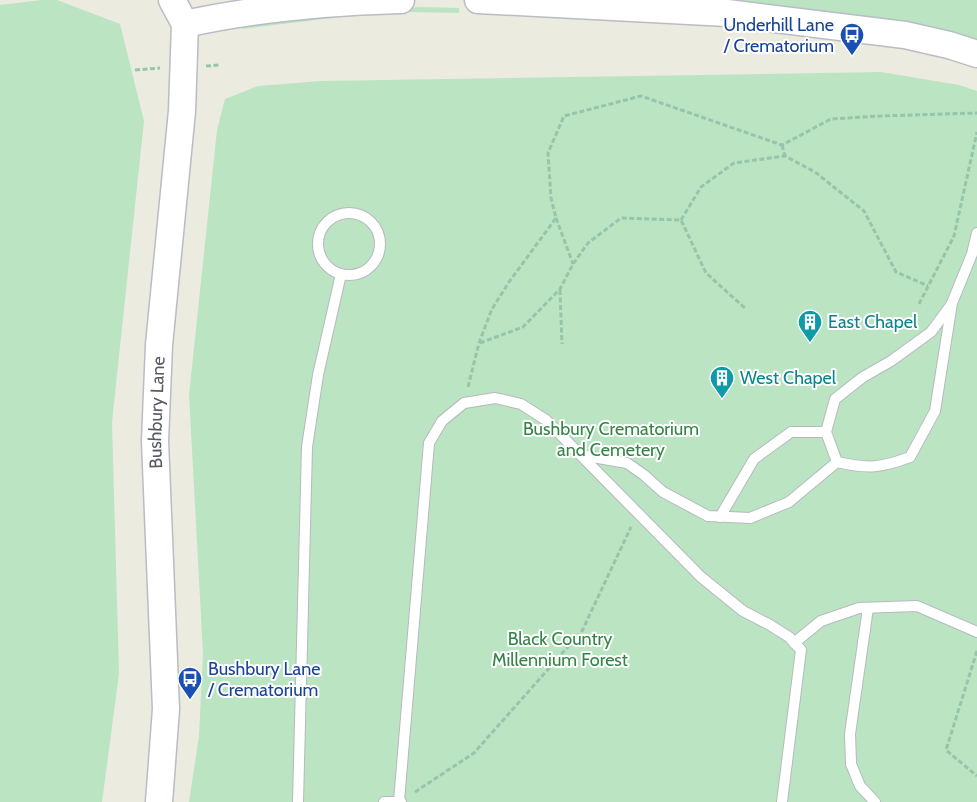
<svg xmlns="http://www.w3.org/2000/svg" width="977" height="802" font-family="Cabin,sans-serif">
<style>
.green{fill:#bbe4c3}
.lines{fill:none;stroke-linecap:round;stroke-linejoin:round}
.lane-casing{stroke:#b7b9bf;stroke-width:12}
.secondary-casing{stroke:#babcc4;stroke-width:29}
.path{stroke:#95c5ab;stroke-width:3;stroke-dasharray:5 2.5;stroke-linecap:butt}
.lane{stroke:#fff;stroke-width:10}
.secondary{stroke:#fff;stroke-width:26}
.labels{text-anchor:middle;stroke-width:4;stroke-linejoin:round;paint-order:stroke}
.transit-label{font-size:18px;fill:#164399;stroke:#fff;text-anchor:end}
.culture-label{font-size:18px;fill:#0d838f;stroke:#fff;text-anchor:start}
.street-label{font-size:18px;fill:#585b61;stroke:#fff}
.park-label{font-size:18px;fill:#348447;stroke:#fff}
</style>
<rect width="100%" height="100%" fill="#ecebdf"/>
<g class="green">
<path d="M42,0H57L120,24L144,121L112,422L119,674L102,802H0V5Z"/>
<path d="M582,0H977V44Z"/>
<path d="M420,7L459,8V13L410,12L348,16L242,29V24L352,12Z"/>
<path d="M881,72L959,85L977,91V802H189L199,736L203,653L189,395L217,130L225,99L258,86L321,81Z"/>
</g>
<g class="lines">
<defs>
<g id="lane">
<circle cx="349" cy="244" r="31"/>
<path d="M581,455L627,463L644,475L663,492L708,516L750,518L789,502L837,462C868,469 881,468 910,457L935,411L952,303L972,254L977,233"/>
<path d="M837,462L826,432L835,399L863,377L891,361L931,332L951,305"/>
<path d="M720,517L754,459L791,432H826"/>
<path d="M868,608L850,734L851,764L860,786L875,802"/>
<path d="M794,643L821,621L859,608L917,606L977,632"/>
<path d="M399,801L429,443L442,421L464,403L495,398L521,404L546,420L701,577L743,611L770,625L789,637L801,650L782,802"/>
<path d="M298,802L307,447L318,375L341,274"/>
<path d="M384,802H401"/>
</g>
<g id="secondary">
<path d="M478,0L727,13L905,35L949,45L977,54"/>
<path d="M185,24C253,9 330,2 401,0"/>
<path id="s1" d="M159,802L166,709L155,441L159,345L182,111L185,24L172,0"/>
</g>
</defs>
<use href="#lane" class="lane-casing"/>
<use href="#secondary" class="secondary-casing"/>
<g class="path">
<path d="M206,66L220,65"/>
<path d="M135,70L160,68"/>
<path d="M782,145L785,156"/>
<path d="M556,218L573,264"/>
<path d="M681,220L701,187L734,163L785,156L815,172L864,211L896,272L928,286"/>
<path d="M560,290L562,344"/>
<path d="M919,304L954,236L977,132"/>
<path d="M480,343L523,327L560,289L573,264L588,243L621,218L681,220L706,273L746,309"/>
<path d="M468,387L479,343L492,309L509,282L556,218L551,198L548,153L564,116L641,96L782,145L831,119L880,116L977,113"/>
<path d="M977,651L946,750L977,776"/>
<path d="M415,792L474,753L582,631L631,527"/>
</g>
<use href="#lane" class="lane"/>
<use href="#secondary" class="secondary"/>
</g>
<defs>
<symbol id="bus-pin" viewBox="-11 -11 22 30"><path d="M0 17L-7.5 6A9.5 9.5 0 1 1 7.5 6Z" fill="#1a4fb4" stroke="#fff"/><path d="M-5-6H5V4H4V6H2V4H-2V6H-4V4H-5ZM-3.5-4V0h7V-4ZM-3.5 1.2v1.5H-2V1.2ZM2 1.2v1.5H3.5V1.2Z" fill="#fff"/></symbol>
<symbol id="building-pin" viewBox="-11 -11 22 30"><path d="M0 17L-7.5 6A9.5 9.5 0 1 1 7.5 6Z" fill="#0f9aa8" stroke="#fff"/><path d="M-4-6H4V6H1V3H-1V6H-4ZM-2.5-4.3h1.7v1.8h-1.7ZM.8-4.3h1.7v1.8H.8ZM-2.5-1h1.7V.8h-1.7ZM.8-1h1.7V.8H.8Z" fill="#fff"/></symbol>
</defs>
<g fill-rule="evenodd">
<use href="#bus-pin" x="838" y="21" width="28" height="38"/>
<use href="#building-pin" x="796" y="308" width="28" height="38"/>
<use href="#building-pin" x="708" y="364" width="28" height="38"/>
<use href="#bus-pin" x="176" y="665" width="28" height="38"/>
</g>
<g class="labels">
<g class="transit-label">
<text x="834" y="31">Underhill Lane<tspan x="834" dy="21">/ Crematorium</tspan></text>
<text x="208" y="675" text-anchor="start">Bushbury Lane<tspan x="208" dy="21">/ Crematorium</tspan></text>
</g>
<g class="culture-label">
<text x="828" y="328">East Chapel</text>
<text x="740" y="384">West Chapel</text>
</g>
<g class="street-label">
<text dy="6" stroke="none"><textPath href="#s1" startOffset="390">Bushbury Lane</textPath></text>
</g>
<g class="park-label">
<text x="611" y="435">Bushbury Crematorium<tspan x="611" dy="21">and Cemetery</tspan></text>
<text x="560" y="645">Black Country<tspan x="560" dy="21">Millennium Forest</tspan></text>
</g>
</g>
</svg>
